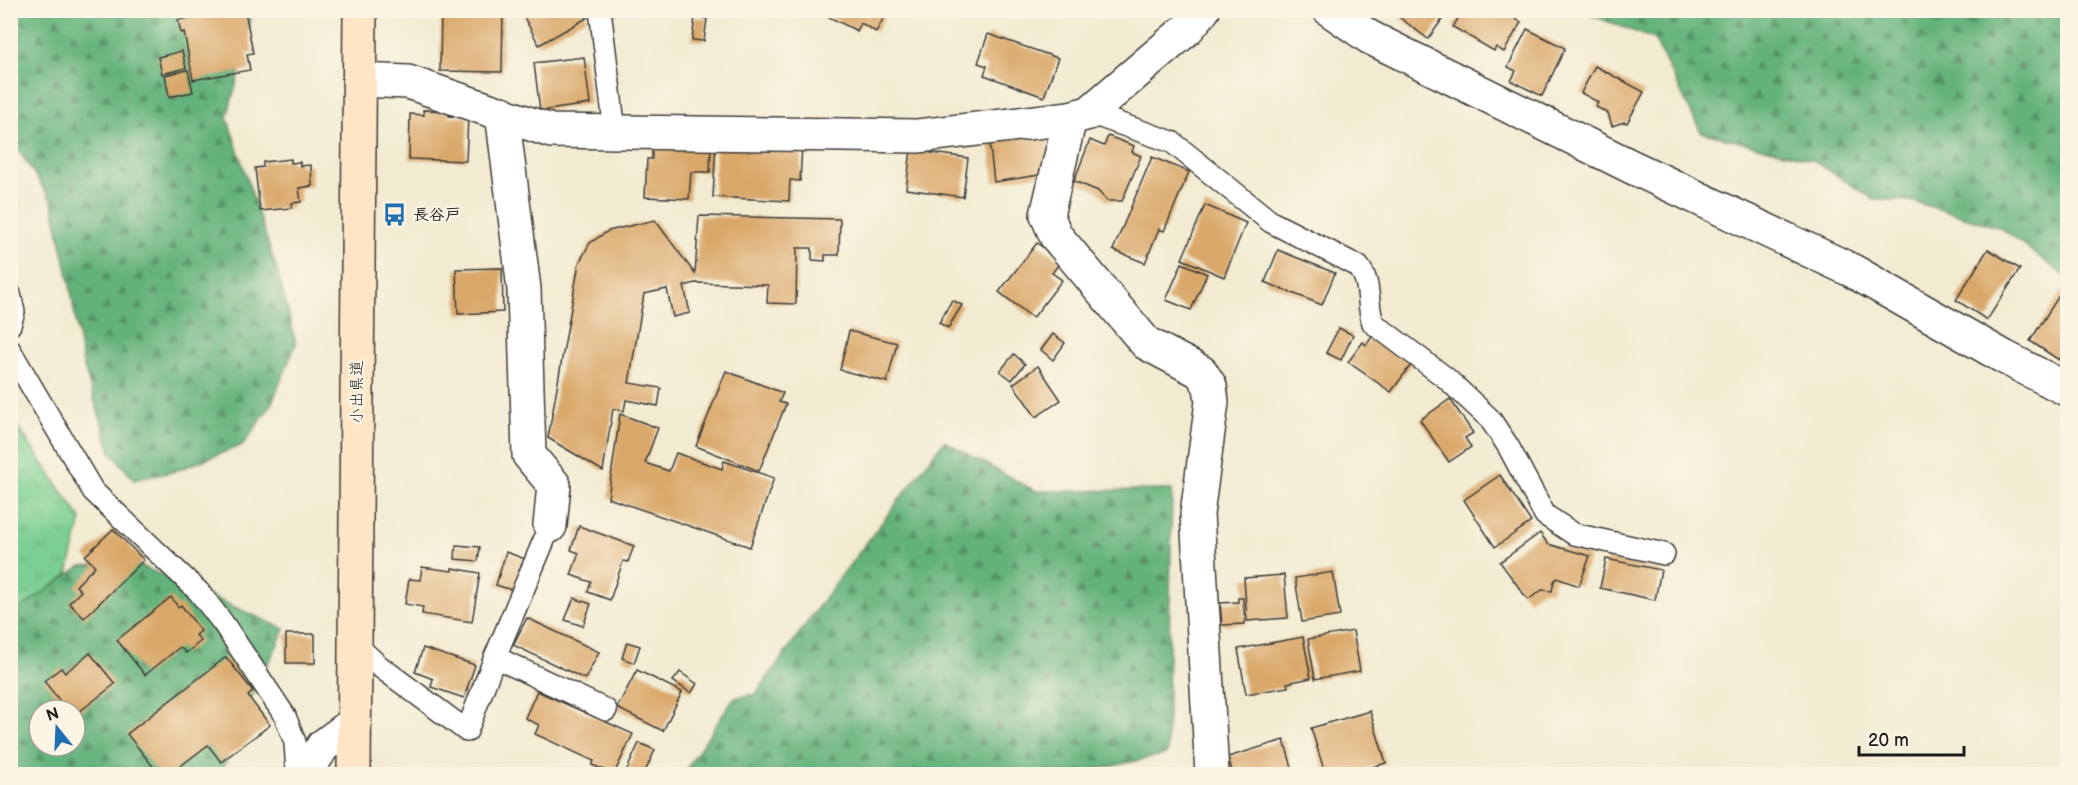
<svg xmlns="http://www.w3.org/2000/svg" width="2078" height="785" font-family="'Balsamiq Sans','Klee One',sans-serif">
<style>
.grass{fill:url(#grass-tufts);stroke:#4c7657;stroke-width:1.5}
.forest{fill:url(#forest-firs);stroke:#40674c;stroke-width:1.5;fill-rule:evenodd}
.building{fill:#daa86a}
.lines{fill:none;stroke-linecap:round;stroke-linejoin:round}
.service-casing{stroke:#3c3b37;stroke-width:24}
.minor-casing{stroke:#3c3b37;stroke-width:36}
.secondary-casing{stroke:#3c3b37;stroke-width:36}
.service{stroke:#fff;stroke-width:21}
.minor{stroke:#fff;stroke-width:33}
.secondary{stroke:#fde5c5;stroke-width:33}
.labels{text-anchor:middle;stroke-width:4.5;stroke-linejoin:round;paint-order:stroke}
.poi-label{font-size:16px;font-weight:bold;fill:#1c1c1c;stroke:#fcf5e5;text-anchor:start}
.street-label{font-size:16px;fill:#1c1c1c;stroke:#fcf5e5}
</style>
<defs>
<pattern id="grass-tufts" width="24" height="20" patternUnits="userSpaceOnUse" patternTransform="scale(1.5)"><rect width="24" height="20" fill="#7bcf92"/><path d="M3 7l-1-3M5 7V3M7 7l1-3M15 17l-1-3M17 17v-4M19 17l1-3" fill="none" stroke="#6ab17d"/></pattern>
<pattern id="forest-firs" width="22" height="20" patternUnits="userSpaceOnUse" patternTransform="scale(1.5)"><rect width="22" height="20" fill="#64b27c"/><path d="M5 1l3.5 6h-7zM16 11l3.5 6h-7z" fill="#529065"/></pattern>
</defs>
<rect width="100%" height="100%" fill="#fcf5e5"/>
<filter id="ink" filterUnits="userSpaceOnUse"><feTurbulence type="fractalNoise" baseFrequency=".0167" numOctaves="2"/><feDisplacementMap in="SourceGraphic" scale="12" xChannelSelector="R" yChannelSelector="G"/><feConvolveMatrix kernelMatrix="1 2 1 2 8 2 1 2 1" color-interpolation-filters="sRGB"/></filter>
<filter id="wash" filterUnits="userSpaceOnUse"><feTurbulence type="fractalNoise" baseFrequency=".008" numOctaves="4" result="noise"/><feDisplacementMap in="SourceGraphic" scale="24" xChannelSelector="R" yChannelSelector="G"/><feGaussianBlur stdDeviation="1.35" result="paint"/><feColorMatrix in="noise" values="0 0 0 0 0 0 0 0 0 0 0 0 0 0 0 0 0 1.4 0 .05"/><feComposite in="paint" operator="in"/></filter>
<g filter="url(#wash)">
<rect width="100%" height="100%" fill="#f2ebd2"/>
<path class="grass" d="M10,416L81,519L20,774H10Z"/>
<g class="forest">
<path d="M10,11H252L243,59L227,117L278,274L296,344L271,405L243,445L172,472L134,480L111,452L83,364L69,280L52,201L16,146L11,142Z"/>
<path d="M1580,11H2067V278L2001,228L1912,201L1873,199L1813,160L1701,132L1654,39Z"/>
<path d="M944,441L1035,491L1172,490L1167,754L1076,774H683L734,698L756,694L826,596Z"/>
<path d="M134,563L285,629L234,734L222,774H11V624L19,609L81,566ZM39,710H75V746H39Z"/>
</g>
<g id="blocks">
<g class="building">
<path d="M197,10H245L253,53L247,54L250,70L193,80L184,32L181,33L178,20L198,16Z"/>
<path d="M441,10H503L502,72L440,71Z"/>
<path d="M536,10H583L587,18L539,45L524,17Z"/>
<path d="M833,10H888L876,32L861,23L857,31L829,17Z"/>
<path d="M1396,10H1449L1428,39L1394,13Z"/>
<path d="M1463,10H1500L1521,22L1504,52L1496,47L1494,51L1453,27Z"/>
<path d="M695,17L707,19L704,41L692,40Z"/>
<path d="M1527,29L1565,48L1542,96L1511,81L1516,71L1508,67Z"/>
<path d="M988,34L1058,58L1044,97L984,75L987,66L978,63Z"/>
<path d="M182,51L186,68L162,74L158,57Z"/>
<path d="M584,57L590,104L540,111L534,63Z"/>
<path d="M1595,66L1644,92L1627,123L1624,122L1612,126L1608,113L1596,107L1598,102L1581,93Z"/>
<path d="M188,70L193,92L169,97L165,75Z"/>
<path d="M423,110L449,111V116L468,117L466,161L409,159L410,114L424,115Z"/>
<path d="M1047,131L1052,173L994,182L989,138Z"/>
<path d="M1108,136L1134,146L1132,152L1141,156L1122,201H1107L1098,191L1074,181L1090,140L1104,146Z"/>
<path d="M716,141L802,145L800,181L790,180L789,201L713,197Z"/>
<path d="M652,145L711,147L710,172H691L689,199L645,197L647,159H652Z"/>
<path d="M911,150L968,158L963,197L906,189Z"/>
<path d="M1152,157L1189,172L1164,231L1159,229L1145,263L1113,250Z"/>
<path d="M291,159V163L300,162V166L311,165L312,186L299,188L301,202L292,203V208L260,211L255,168L263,167V162Z"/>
<path d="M1205,205L1246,223L1224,277L1182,259Z"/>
<path d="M699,216L840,219L839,255H825V261L812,260V248H797L796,304L767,303L768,285L695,283L684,286L690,313L673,317L667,289L644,294L629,383L661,388L658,406L626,400L624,411L613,409L603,471L548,438L579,263L590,243L608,231L655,220L695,274Z"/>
<path d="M1037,243L1061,261L1052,273L1062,280L1033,318L999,292Z"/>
<path d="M1988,249L2020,269L1987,320L1956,300Z"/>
<path d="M1278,250L1335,273L1322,305L1265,282Z"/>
<path d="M1182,263L1207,274L1191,310L1166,300Z"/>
<path d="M502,268L503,312L458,314L456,269Z"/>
<path d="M2062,291L2068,295V348L2059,360L2030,341Z"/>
<path d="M952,300L962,305L948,328L939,323Z"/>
<path d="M1339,328L1353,335L1341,360L1326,353Z"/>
<path d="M849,331L897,343L887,382L840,370Z"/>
<path d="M1375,333L1414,361L1391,392L1348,362L1363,342L1366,345Z"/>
<path d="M1053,334L1065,343L1053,360L1041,350Z"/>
<path d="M1014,354L1025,364L1012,380L1000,371Z"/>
<path d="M1038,366L1061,400L1036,417L1013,384Z"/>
<path d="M726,371L783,393L779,402L786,404L759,471L696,446Z"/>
<path d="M1450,399L1473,433L1465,438L1471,447L1449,462L1420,420Z"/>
<path d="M620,414L658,428L645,463L669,471L676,453L722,469L724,461L774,478L750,547L608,498Z"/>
<path d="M1500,475L1531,522L1495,547L1464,500Z"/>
<path d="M579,526L634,546L628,562L623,561L610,600L588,592L591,582L571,575L579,553L571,550Z"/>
<path d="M113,529L144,560L84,618L69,603L81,591L76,586L95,566L85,556Z"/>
<path d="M1540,533L1548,544L1590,556L1579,586L1557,578L1554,581L1552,591L1542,590L1528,600L1500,562Z"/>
<path d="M456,545L480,547L478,561L455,559Z"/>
<path d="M506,552L525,559L515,591L496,585Z"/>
<path d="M1606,559L1661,570L1655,600L1600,588Z"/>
<path d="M422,567L452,571V568L480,573L472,622L422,614L423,607L405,604L409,579L420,580Z"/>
<path d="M1333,572L1340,616L1302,622L1295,578Z"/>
<path d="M1284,575L1288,618L1247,621L1244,578Z"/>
<path d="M171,597L178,607L181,605L201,631L196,635L201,641L186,653L180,647L145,675L117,640Z"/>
<path d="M574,598L591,604L583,626L565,620Z"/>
<path d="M1238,598H1243L1245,624L1222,625L1220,603L1238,602Z"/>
<path d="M527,618L599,652L585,679L513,645Z"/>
<path d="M1353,631L1360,671L1315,679L1308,639Z"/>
<rect x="286" y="634" width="29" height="29"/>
<path d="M1303,637L1311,678L1287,683L1288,687L1246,694L1238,649Z"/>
<path d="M627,642L640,646L634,663L622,658Z"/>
<path d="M423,648L475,665L464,698L431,687L433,679L415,672Z"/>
<path d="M90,653L115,684L75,715V710H67L44,681L61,668L65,673Z"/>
<path d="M226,657L253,691L248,696L270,725L221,762L208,745L170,774H159L127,734Z"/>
<path d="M637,670L682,692L663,731L617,708Z"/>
<path d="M680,672L697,684L691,693L673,681Z"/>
<path d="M537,691L633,734L614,774L592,765L594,761L535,734L539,725L525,718Z"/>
<path d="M1370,711L1386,763L1349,774L1325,773L1311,728Z"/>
<path d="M1284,740L1294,774H1233L1228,757Z"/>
<path d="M639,743L655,750L644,774H625Z"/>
</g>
</g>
</g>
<g filter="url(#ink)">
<use href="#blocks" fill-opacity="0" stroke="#3c3b37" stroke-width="1.5"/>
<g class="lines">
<defs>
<g id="service">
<path d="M600,10L615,132"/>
<path d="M1089,113L1172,142L1271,222L1358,266C1372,282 1366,303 1373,323L1446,378L1490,419L1508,446L1545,515L1574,534L1664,554"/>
<path d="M10,294L14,312L10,325"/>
<path d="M10,350L93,491L199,592L223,623L285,716L295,742L297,774"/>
<path d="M354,643L379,666L467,731L495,657L606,710"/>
<path d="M495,657L550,526"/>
</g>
<g id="minor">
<path d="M1330,10L1369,37L1632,167L1851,270L2004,357L2068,390"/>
<path d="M359,80L408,82L551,131L918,136L1070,118L1089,113L1187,29L1203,10"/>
<path d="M502,113L524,289L529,455L554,485L550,526"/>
<path d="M1070,118L1047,215L1056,236L1146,343L1201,372L1210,386L1212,402L1197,514L1212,774"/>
<path d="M305,774L323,746L354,723"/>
</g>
<path id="secondary" d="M354,774L360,10"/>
</defs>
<use href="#service" class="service-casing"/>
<use href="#minor" class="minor-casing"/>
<use href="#secondary" class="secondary-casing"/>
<use href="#service" class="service"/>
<use href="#minor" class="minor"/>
<use href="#secondary" class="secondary"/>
</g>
</g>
<defs>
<symbol id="bus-bare" viewBox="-9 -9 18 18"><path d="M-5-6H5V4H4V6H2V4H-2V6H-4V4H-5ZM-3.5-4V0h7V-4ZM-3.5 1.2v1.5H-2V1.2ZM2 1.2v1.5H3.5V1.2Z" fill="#1f6fb2" stroke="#fcf5e5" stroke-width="2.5" paint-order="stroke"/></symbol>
</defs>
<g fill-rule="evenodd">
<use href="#bus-bare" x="378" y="198" width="33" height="33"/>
</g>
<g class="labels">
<g class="poi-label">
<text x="413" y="220">長谷戸</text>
</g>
<g class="street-label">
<text transform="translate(356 392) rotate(-90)" y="6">小出県道</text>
</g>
</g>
<rect width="2078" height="785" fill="none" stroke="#fcf5e5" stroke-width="36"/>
<g transform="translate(57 728) rotate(342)"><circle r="28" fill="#fcf5e5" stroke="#a29e95" stroke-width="1.5"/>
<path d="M0-4.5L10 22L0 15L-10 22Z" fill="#1f6fb2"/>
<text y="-9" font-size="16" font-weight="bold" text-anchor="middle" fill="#1c1c1c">N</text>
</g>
<path d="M1859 746v9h105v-9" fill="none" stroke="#1c1c1c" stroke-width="3"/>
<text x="1868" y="746" font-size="18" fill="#1c1c1c" stroke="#fcf5e5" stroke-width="4.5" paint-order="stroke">20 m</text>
</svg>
